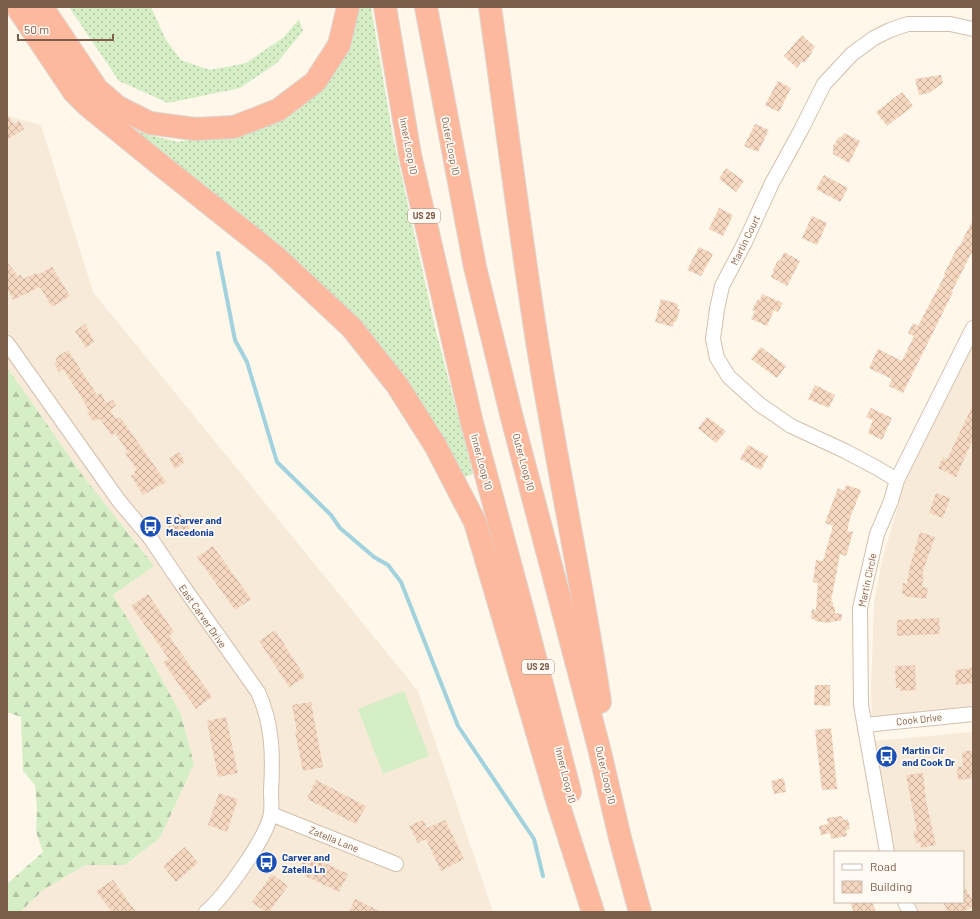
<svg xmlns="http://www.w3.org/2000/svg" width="980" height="919" font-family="Barlow,sans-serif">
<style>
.residential{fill:#f7ead8}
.grass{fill:url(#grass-dots)}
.forest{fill:url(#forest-firs)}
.pitch{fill:#d5eec6}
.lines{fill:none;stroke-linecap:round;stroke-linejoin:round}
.stream{stroke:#a1d2dd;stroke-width:4}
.building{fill:url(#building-cross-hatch)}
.street-casing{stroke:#d3bfae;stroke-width:16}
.highway-casing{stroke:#ddd5d0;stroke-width:24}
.street{stroke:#fff;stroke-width:14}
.highway{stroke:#fcb99d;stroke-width:22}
.labels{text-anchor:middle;stroke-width:3.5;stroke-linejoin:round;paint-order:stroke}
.shield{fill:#fffaf3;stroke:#a48d7d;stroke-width:1}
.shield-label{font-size:9px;font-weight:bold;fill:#7d5e4a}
.street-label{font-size:10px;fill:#7d5e4a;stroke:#fffaf3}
.transit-label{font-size:10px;font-weight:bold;fill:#164399;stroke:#fffaf3;text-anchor:start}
</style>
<defs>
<pattern id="grass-dots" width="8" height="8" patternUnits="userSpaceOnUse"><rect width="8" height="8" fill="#d5eec6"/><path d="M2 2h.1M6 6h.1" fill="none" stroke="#b2c4a3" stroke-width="1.8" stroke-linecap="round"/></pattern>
<pattern id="forest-firs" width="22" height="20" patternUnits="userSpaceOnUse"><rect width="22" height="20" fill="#d5eec6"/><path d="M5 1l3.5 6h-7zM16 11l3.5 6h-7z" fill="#b2c4a3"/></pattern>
<pattern id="building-cross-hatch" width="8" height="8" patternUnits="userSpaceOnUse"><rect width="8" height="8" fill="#f6d7c0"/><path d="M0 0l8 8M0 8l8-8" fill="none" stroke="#ccb29e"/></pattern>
</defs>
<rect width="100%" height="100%" fill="#fef7ea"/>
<g class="residential">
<path d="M7,116L41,125L93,292L418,691L493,912H20L43,890L85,865H125L160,838L194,764L181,714L132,626L113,595L154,566L83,476L7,367Z"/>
<path d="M973,346V708L872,720L871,692L874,602L883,557L906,479Z"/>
<path d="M973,732V912H916L912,902H963V852H894L879,782L875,741Z"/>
</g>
<g class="grass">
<path d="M69,7H151L166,40L181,60L210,70L246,63L284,37L299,19L303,31L277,63L240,88L168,103L119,81Z"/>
<path d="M355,7H371L393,137L435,327L473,474L462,478L405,381L127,127L154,136L178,142L193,139L292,111Z"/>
</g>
<path class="forest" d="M7,367L83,476L154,566L113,595L132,626L181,714L194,764L160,838L125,865H85L43,890L20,912H7V884L43,852L36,832L37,809L35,785L23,771L21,717L7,712Z"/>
<path class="pitch" d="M404,691L429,756L383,774L358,709Z"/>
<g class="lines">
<path class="stream" d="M218,253L235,340L247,362L277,462L331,515L340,528L374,557L388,565L401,582L458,726L534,839L543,876"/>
</g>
<g class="building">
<path d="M802,35L815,47L811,52L812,53L804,63L802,61L797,68L784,56Z"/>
<path d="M941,75L943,83L929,93L919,95L915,79Z"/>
<path d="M778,81L791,88L779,112L765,105Z"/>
<path d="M902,92L913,106L887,126L876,112Z"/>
<path d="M7,114L14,124L19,121L24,129L7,140Z"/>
<path d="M755,124L769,130L758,152L744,146Z"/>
<path d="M844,133L860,141L849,163L833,154V146L839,137L841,138Z"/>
<path d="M726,168L744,181L736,192L719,179Z"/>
<path d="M824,175L848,188L840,202L816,189Z"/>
<path d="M719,208L733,215L723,236L709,229Z"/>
<path d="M812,216L827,223L817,245L802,238Z"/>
<path d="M973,220V250L952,291L953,292L903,393L889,386L892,379L869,368L878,349L902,361L914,336L908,333L913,323L918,326L945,275L944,274L958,246L959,247Z"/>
<path d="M699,247L713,254L701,276L687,270Z"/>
<path d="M784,252L800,261L787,286L771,277L774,271L773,270L778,260L780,261Z"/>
<path d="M7,262L18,276L21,275L23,279L36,273L37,275L52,267L70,296L52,307L40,287L13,300L7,288Z"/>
<path d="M762,294L783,303L778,312L774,310L767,326L751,319L755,311L752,310L758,299L760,300Z"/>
<path d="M661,299L678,304L677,309H680L676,322H674L673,327L655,322Z"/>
<path d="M85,324L94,342L86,348L75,331Z"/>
<path d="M761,347L786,366L777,378L751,359Z"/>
<path d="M68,350L97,395L101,393L106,403L113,400L116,406L110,410L116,419L120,417L166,482L143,495L131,476L135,474L134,472L137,470L125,453L128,452L115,433L112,436L100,419L95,421L94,419L92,420L87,412L89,411L85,403L63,369L59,372L54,363L57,361L55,358Z"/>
<path d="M815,385L835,395L829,408L808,399Z"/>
<path d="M973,405V439L956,477L938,468L943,457L947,459Z"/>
<path d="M871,408L892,418L882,440L868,433L873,420L866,417Z"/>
<path d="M707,417L726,431L716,443L698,428Z"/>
<path d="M748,445L768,456L761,470L740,459Z"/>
<path d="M179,452L185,462L175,469L169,458Z"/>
<path d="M846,485L861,490L850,518L847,531L853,532L846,556L840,554L831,601L833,602V607H835V613L842,614L841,621H834V622H830V623L815,621V619H811L812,609L816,610L818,583L813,582L816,560L823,561L833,526L825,523L838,488L844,491Z"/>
<path d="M936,493L950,498L943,518L929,513Z"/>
<path d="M180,513L190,528L175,538L167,526L170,524L168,521Z"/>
<path d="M920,532L935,537L922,574H924L922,587L928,588L926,599L904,596V594H902L903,583L907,584L910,566Z"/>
<path d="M213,546L251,599L235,610L197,557Z"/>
<path d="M148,594L174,632L169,636L212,697L196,709L163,662L169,659L131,606Z"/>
<path d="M939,618L940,634L897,636V620Z"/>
<path d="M275,630L305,677L289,687L259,641Z"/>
<path d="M915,665L916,690L900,691V688H896L895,666Z"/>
<path d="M973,668V683L956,685L955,670Z"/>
<path d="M815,685H830V706L814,705Z"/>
<path d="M311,702L323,767L303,771L295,732H297L292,705Z"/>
<path d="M226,717L238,773L218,777L207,721Z"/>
<path d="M831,728L837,789L822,790L815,730Z"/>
<path d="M973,750V778L958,780L957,767L963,766L962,752Z"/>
<path d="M923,773L926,801L936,845L921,848L920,842L916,843L913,831H917L906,775Z"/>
<path d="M784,778L786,792L774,794L771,781Z"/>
<path d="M316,780L366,806L356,824L307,799Z"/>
<path d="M219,793L238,799L227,832L208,825Z"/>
<path d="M842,816L843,820L848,819L850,829L846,830L847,836L831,839L830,833L821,835L819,826L828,824L827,818Z"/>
<path d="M423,820L427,828L445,820L464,859L441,871L426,839L418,843L409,826Z"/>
<path d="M185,847L198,863L176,882L163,866Z"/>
<path d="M306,854L348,874L339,892L297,872Z"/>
<path d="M272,874L288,886L269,912H266L252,902Z"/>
<path d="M113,880L136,912H112L96,891Z"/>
<path d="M963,884L973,901V906L963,912H948L943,902H963Z"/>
<path d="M355,899L381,912H349Z"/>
<path d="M850,902H872L876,912H854Z"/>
</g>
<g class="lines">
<defs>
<g id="street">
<path d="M7,343L119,501L151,539L180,582L258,692C273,725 273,756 271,791C271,799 272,806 271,813C268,836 224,897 206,912"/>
<path d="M897,480L877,468L845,451L791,426L759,404L729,377L717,358L713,339L717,309L722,286L745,242L772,183L801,130L824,84L852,54L874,38L890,30L908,24H950L973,29"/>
<path d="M865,725L973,714"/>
<path d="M271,814L396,864"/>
<path d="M887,852L861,705L860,608L877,534L891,501L897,480L973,328"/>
<path d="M905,902L910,912"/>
</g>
<g id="highway">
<path d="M17,7L74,92L88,106L163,167L275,256L352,328L397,385L435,445L475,522L557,800L593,912"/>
<path d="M42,7L97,89L118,107L150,123L195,129L234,127L278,110L315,82L339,45L348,7"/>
<path d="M385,7L410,155L472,423L525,619L570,792"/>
<path d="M426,7L475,267L511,414L599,748L620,838L640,912"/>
<path d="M490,7C506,120 520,234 538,347C557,465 582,583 600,702"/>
</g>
</defs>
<use href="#street" class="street-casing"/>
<use href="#highway" class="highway-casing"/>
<use href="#street" class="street"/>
<use href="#highway" class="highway"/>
</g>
<defs>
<symbol id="bus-disc" viewBox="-11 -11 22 22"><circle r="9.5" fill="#1a4fb4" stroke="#fffaf3"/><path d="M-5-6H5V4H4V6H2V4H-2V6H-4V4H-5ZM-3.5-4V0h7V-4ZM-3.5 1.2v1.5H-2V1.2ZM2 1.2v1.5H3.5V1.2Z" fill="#fff"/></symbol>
</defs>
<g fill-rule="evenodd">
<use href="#bus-disc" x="138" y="514" width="25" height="25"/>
<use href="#bus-disc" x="874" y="744" width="25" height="25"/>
<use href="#bus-disc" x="254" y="850" width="25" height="25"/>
</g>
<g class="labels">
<g class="shield">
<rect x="408" y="209" width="32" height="14" rx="3"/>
<rect x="522" y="660" width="32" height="14" rx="3"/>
</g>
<g class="shield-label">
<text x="424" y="219">US 29</text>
<text x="538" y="670">US 29</text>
</g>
<g class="street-label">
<text transform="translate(409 146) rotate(79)" y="4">Inner Loop 10</text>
<text transform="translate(451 146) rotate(79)" y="4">Outer Loop 10</text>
<text transform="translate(745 240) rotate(-64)" y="4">Martin Court</text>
<text transform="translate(482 462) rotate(75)" y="4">Inner Loop 10</text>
<text transform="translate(524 462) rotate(75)" y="4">Outer Loop 10</text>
<text transform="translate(867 580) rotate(-78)" y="4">Martin Circle</text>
<text transform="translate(203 616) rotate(55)" y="4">East Carver Drive</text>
<text transform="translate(919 719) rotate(-6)" y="4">Cook Drive</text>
<text transform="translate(566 775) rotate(76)" y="4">Inner Loop 10</text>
<text transform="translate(606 775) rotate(77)" y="4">Outer Loop 10</text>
<text transform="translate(334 839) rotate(22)" y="4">Zatella Lane</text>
</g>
<g class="transit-label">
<text x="166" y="524">E Carver and<tspan x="166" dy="12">Macedonia</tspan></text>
<text x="902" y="754">Martin Cir<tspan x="902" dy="12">and Cook Dr</tspan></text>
<text x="282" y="861">Carver and<tspan x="282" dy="12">Zatella Ln</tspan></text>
</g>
</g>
<rect width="980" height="919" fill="none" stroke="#7d5e4a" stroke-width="16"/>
<rect x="834" y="851" width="130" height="52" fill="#fffaf3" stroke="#cbbcaf"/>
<rect x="842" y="864" width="20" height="6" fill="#ffffff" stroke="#cbbcaf"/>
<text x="870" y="871" font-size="12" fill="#7d5e4a">Road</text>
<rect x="842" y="881" width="20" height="12" fill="url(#building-cross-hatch)" stroke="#cbbcaf"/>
<text x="870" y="891" font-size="12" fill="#7d5e4a">Building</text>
<path d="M18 34v6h95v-6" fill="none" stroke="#7d5e4a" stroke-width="2"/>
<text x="24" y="34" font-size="12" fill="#7d5e4a" stroke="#fffaf3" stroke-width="3" paint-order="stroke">50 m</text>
</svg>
